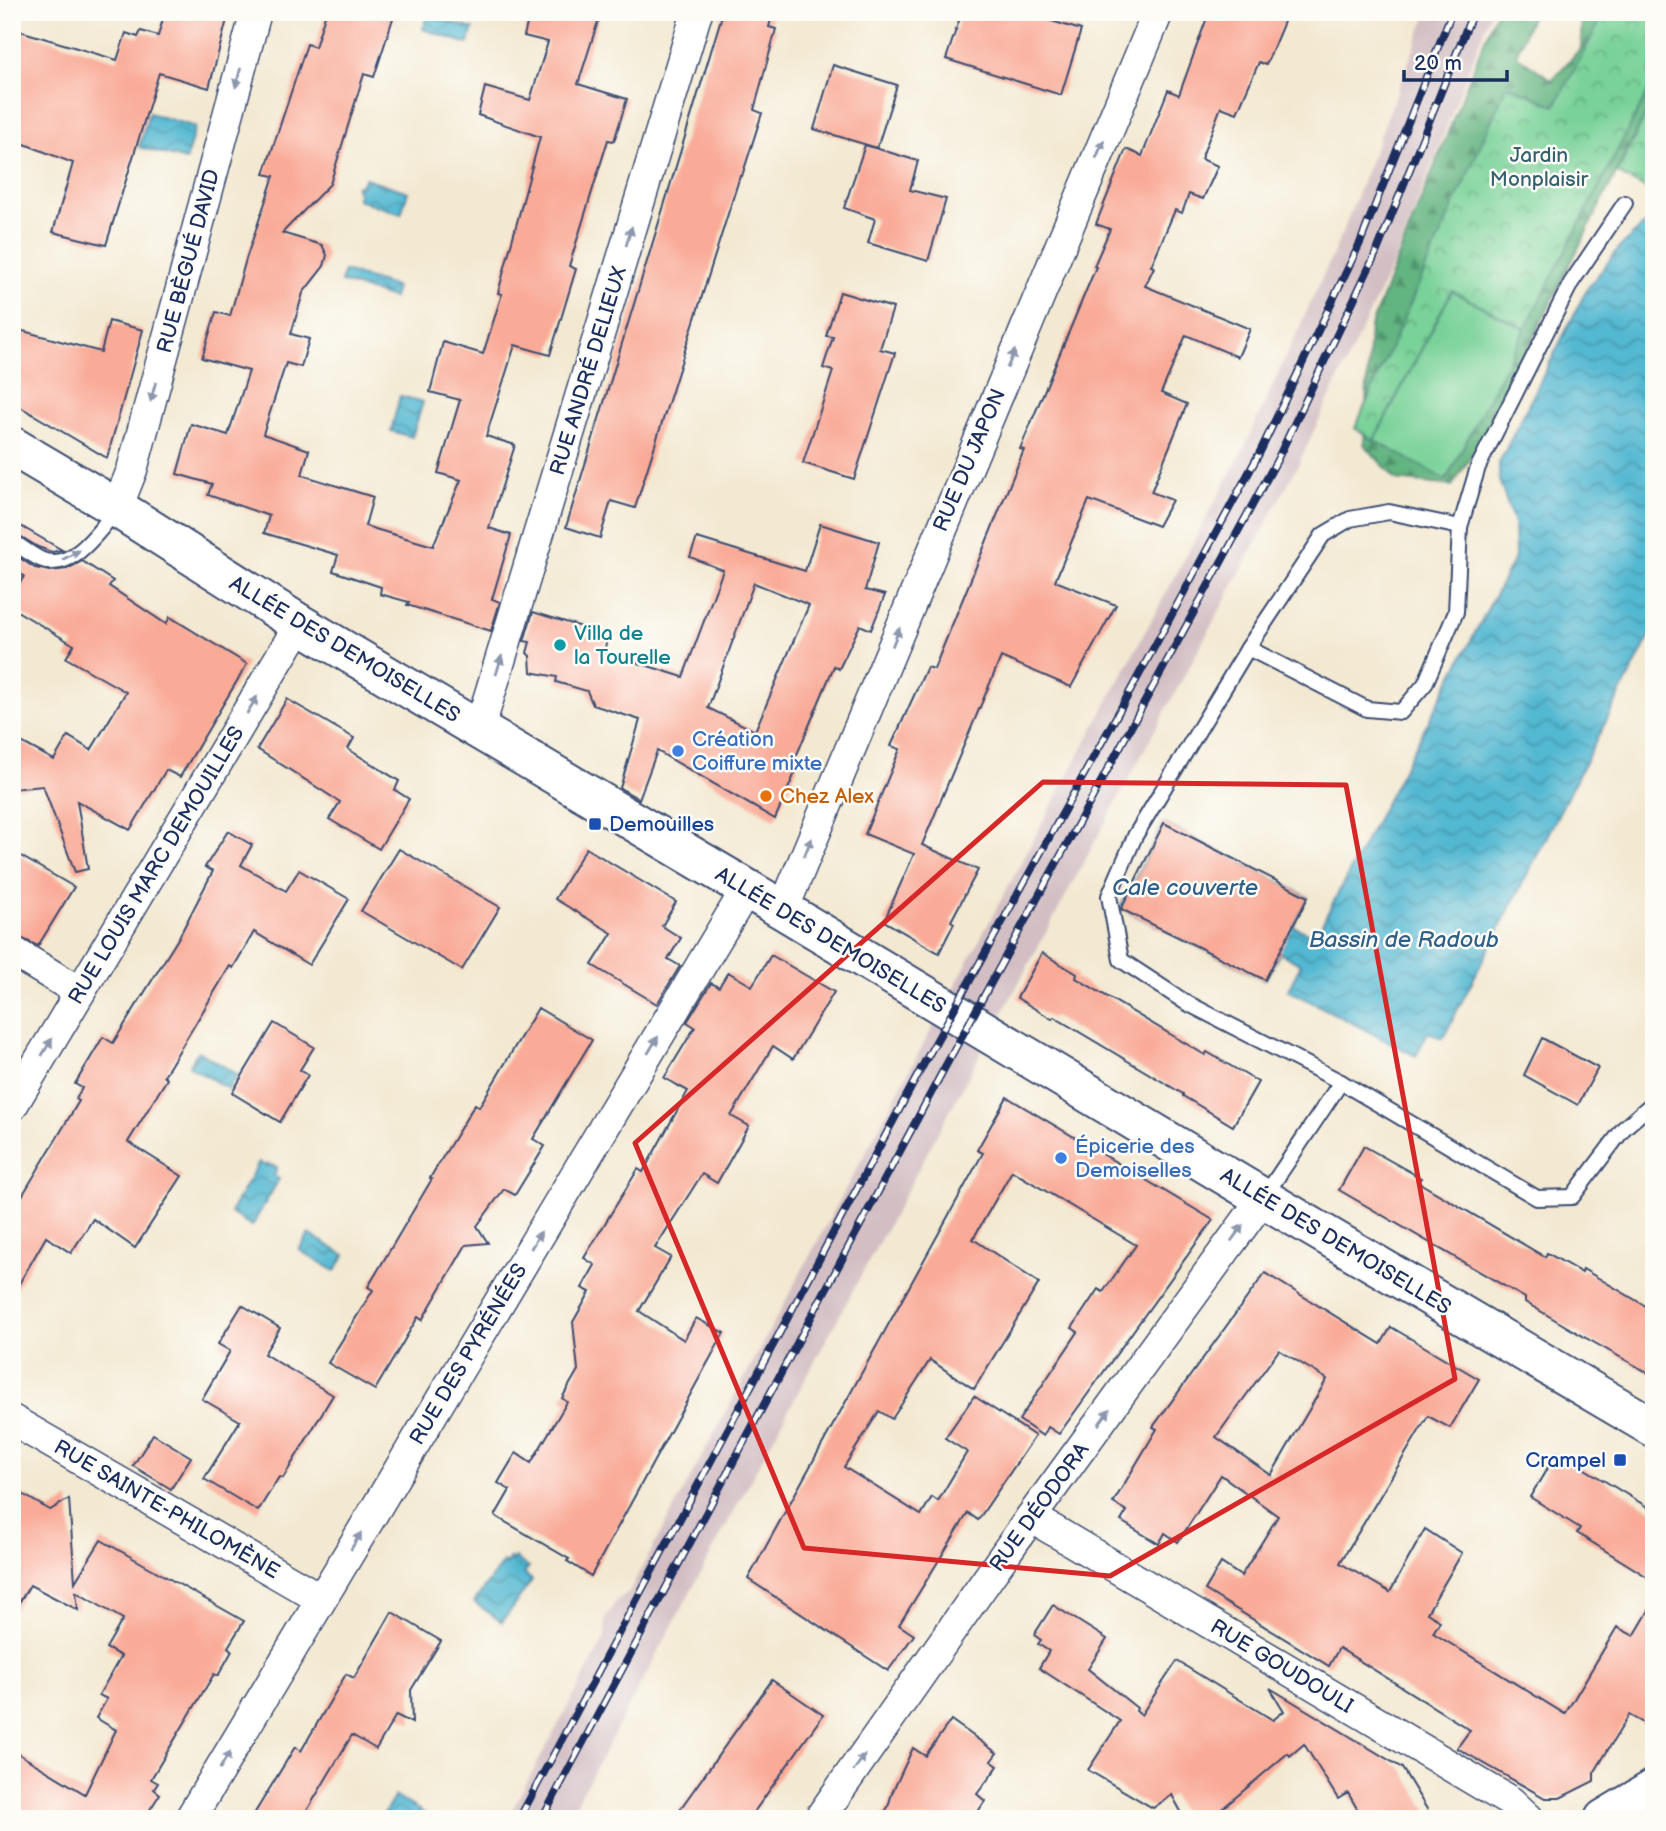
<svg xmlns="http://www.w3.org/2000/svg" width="1666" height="1831" font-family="'Balsamiq Sans',sans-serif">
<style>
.industrial{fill:#d2bec3}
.forest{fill:url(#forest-firs);stroke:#3e726f;stroke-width:2}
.park{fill:url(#park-crowns);stroke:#4a807b;stroke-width:2}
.garden{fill:#79d298;stroke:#4a807b;stroke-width:2}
.water{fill:url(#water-waves);stroke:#377498;stroke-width:2}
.building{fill:#f9ab98;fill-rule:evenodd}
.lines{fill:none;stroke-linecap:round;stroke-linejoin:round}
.lane-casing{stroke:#3b4b6f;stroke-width:18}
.street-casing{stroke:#3b4b6f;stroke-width:33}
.secondary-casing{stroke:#3b4b6f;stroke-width:42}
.lane{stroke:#fff;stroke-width:14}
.street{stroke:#fff;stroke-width:30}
.secondary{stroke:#fff;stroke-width:38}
.rail-casing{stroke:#1b2f5e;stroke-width:8}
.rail{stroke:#fdfcf7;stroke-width:5;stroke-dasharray:16;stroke-linecap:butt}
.oneway{fill:#8d97ae}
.marked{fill:none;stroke:#d62828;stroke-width:5;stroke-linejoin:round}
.culture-dot{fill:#0f9aa8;stroke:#fdfcf7;stroke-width:2.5}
.shop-dot{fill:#3f7fe0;stroke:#fdfcf7;stroke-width:2.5}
.food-dot{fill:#e8710a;stroke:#fdfcf7;stroke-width:2.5}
.transit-dot{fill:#1a4fb4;stroke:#fdfcf7;stroke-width:2.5}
.labels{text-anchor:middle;stroke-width:5;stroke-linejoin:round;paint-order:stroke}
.park-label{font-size:21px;fill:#37606f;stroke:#fdfcf7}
.street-label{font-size:21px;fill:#1b2f5e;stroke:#fdfcf7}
.culture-label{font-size:21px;fill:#0d838f;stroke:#fdfcf7;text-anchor:start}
.shop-label{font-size:21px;fill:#366cbe;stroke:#fdfcf7;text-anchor:start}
.food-label{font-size:21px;fill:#c56008;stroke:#fdfcf7;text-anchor:start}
.transit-label{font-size:21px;fill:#164399;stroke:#fdfcf7;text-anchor:start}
.water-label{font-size:23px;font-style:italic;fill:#2f5f86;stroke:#fdfcf7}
</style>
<defs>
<pattern id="forest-firs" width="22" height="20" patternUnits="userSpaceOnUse" patternTransform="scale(1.75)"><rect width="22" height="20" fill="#62b480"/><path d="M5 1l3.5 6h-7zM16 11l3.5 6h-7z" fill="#50936c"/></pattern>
<pattern id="park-crowns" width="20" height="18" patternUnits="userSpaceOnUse" patternTransform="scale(1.75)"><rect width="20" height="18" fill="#79d298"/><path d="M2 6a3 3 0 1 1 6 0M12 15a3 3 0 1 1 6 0" fill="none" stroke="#62ab7f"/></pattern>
<pattern id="water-waves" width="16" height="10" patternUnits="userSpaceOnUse" patternTransform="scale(1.75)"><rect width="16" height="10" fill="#53b8d1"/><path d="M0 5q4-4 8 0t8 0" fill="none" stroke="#4496ad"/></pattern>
</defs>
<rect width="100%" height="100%" fill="#fdfcf7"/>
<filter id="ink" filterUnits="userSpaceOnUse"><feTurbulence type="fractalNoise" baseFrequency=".0143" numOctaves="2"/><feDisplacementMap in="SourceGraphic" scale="14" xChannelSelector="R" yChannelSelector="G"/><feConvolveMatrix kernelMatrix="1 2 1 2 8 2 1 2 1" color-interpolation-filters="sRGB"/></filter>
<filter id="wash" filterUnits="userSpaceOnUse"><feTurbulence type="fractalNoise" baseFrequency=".00686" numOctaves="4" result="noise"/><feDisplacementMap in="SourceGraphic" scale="28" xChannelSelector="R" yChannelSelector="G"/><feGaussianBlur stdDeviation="1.57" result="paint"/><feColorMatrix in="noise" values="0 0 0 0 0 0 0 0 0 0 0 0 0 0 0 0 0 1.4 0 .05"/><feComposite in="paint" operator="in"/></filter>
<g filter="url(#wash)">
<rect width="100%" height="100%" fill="#f3e9d2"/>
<path class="industrial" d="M1428,12H1491L1396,257L1298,465L568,1819H507L605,1638V1620L616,1601L629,1592L1244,448L1342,234Z"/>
<path class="forest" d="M1496,12H1533L1516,55L1552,80L1581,48L1582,12H1654V98L1481,441L1452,486L1396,480L1364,444L1370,328Z"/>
<g class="park">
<path d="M1605,12H1654V80L1525,329L1452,291L1374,440L1355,428L1507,85L1555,106Z"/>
<path d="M1654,98V193L1617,173Z"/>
</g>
<path class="garden" d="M1452,291L1525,329L1446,480L1374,440Z"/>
<g class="water">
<path d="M428,15L473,29L468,44L423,29Z"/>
<path d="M149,113L195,127L186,160L139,147Z"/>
<path d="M365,178L408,192L401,214L357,199L359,194L356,189V186L362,184Z"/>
<path d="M1654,216V628L1443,1038L1428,1032L1416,1056L1288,990L1301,965L1280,953L1265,980L1120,908L1164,823L1308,897L1293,926L1315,937L1515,557L1514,523L1499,480V463L1587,289L1621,246Z"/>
<path d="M344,271L396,287L393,298L341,282Z"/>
<path d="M400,396L423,402L412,437L391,431Z"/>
<path d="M198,1051L237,1074L228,1089L189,1066Z"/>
<path d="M259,1162L265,1166L267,1164L277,1167L274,1176L279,1179L252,1226L230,1213Z"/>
<path d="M309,1234L345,1255L335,1271L299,1250Z"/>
<path d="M510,1558L513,1561L515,1558L529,1568L524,1574L532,1580L502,1622L474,1602L503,1562L506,1564Z"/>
<path d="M395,1796L434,1819H392L384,1814Z"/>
</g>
<g id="blocks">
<g class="building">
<path d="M165,12H229L209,88L159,73L106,245L53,232L73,163L12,139V61L20,31L117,60L126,33L138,37L141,31L158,36Z"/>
<path d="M326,12H395L374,77L364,74L330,184L282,233L322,245L327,255L324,266L303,293L291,334L309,339L301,367L286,363L263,434L309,450L302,475L373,497L365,526L433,546L461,480L438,473L460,400L430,392L443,342L483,354L502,294L498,293L540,137L478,115L485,87L530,100L548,42L524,36L530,12H601L578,84L627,99L614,141L608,140L569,266L576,269L550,355L515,345L486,436L515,445L489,528L511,535L492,599L500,602L491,631L407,605L409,602L380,594L381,587L333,571L338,555L264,533L269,516L208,495L212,484L177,474L191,424L228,435L249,371L202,358L216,312L230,316L246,259L274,176L264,174L307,44L315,47Z"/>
<path d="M723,12H773L769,27L776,29L754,110L762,113L742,176H740L635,508L611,501L600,538L566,527Z"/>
<path d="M962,12H1022L1081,30L1061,95L946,59Z"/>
<path d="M1209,12H1288L1266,65L1259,62L1237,113L1221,107L1201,159L1218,166L1203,199L1189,194L1182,213L1175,210L1151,266L1154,267L1145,286L1250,329L1238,357L1186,335L1161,393L1187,404L1151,492L1172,500L1158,526L1089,500L1055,581L1116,605L1071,687L1001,657L922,845L978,870L951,921L954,923L939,953L884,921L914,854L865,834L900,749L891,746L927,667L934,669L1024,450L1020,449L1096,267L1094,266L1110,229L1096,224L1126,149L1142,156L1168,90L1179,95Z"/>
<path d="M833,65L897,85L877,148L814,129Z"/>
<path d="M865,145L918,161L910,190L946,199L928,261L868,243L875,219L844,208Z"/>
<path d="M840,292L893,308L880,349L895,353L854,479L803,463L833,371L823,368L833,337L826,336Z"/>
<path d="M109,321L143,330L107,458L12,402V328L101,352Z"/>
<path d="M12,521L62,550L52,552L38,547L12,531Z"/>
<path d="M820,524L879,542L865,590L885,595L871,630L860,625L839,669L834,666L793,764L798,766L775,819L657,751L639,799L620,788L640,720L593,705L587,691L556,682L557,677L531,672L530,656L527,653L530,642L524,641L533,612L608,635L604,652L683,677L723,570L690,557L697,538L805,571ZM754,583L809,605L755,731L708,708Z"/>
<path d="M12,553L35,568L50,571L67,569L82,561L113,581L109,586L166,624L170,617L247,664L180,777L166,770L130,830L77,801L88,869L75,872L43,786L12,789V737L54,760L68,736L91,750L126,692L66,658L74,645L12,608V597L24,576L12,569Z"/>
<path d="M287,699L354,738L348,749L399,781L395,790L409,799L379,849L329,819L340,802L257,749Z"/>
<path d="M1164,823L1308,897L1265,980L1121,909Z"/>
<path d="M228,831L252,845L241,865L286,891L299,870L349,899L309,965L254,932L233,968L230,966L164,1076L167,1079L128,1142L182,1176L135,1248L93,1219L71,1253L46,1237L12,1296V1199L22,1196L79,1101L76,1099L82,1088L75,1084L103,1037L113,1043L179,937L213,871L205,867Z"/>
<path d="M586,848L676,902L662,926L681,938L668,959L680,966L657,1004L592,965L612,933L555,899Z"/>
<path d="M399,849L500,907L462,970L361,911Z"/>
<path d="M12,851L74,887L38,946L12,934Z"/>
<path d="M1042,953L1077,974L1076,978L1205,1055L1207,1052L1258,1082L1233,1126L1183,1096V1094L1054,1017L1052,1019L1017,998Z"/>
<path d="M771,955L834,992L793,1059L773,1046L731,1116L749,1126L717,1183L702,1174L655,1248L671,1257L639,1311L684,1340L696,1318L724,1333L591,1576L567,1561L569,1559L495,1516L510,1490L498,1483L516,1453L531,1463L567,1402L562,1398L578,1370L573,1322L590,1292L582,1288L595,1265L584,1258L638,1169L643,1172L688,1091L664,1078L695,1027L687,1022L711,983L719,987L728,972L752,986Z"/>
<path d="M538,1008L592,1040L533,1139L545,1146L515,1195L504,1189L477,1226L488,1243L466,1245L422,1320L418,1317L375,1390L328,1363L373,1290L368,1287L432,1179L430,1178L475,1104L479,1107Z"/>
<path d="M274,1023L314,1047L300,1070L308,1075L280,1122L232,1093Z"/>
<path d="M1542,1038L1598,1068L1578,1105L1524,1075Z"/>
<path d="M1007,1097L1213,1220L1059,1434L1048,1427L1043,1436L1019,1420L1078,1332L1072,1328L1098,1289L1103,1292L1136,1245L1012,1171L973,1239L1039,1283L974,1389L930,1360L892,1419L879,1411L844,1467L921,1515L932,1497L938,1501L967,1452L945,1438L974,1396L1035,1436L978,1520L968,1513L899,1625L914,1635L888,1671L748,1579L983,1153L977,1150Z"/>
<path d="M1364,1146L1421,1178L1418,1182L1545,1257L1547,1253L1582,1273L1583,1269L1654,1311V1376L1586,1338L1525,1302V1298L1339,1190Z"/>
<path d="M1265,1273L1381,1344L1391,1327L1479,1379L1450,1428L1428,1416L1340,1563L1390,1592L1425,1529L1462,1553L1427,1613L1440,1621L1433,1633L1565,1714L1617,1627L1634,1636L1654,1602V1729L1629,1715L1594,1773V1781L1560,1798H1545L1457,1748L1470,1730L1339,1648L1329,1666L1205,1590L1221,1563L1241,1576L1278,1516L1221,1475L1178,1542L1165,1533L1159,1544L1121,1521L1127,1511L1113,1503L1157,1429L1153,1427ZM1279,1350L1327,1379L1271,1475L1216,1437Z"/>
<path d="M242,1305L280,1328L264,1354L333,1395L283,1478L279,1477L258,1511L204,1479L240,1421L202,1399L230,1351L218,1344Z"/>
<path d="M153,1434L191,1457L171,1489L133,1466Z"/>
<path d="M1557,1452L1654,1511V1581L1577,1533L1580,1528L1530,1497Z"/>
<path d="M12,1488L50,1510L69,1499L75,1582L101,1540L244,1621L228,1647L232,1651L218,1676L214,1674L151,1779L158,1783L154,1789L160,1794L144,1819H12V1750L85,1794L116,1730L96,1718L107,1699L99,1695L121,1656L106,1648L123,1619L76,1592L78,1610L30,1585L12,1614Z"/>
<path d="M1053,1605L1107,1639L1088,1669L1137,1708L1136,1711L1141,1715L1177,1661L1273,1720L1284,1711L1270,1688L1402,1768L1433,1819H1363L1348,1793L1338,1799L1304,1744L1290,1756L1288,1753L1210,1819H1185L1172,1795L1153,1808L1088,1770L1120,1721L1039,1668L1049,1651L1038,1644L1041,1640L1034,1635Z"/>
<path d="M392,1612L441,1641L411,1690L412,1723L396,1715L376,1749L352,1735L302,1819H251L295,1747L301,1751L346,1674L354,1678Z"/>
<path d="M772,1680L823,1715L749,1819H673Z"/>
<path d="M951,1720L997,1753L991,1761L998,1766L977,1794L985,1801L973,1819H880L888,1807L892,1793L913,1748L925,1756Z"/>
</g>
</g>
</g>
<g filter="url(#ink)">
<use href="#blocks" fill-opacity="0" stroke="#3b4b6f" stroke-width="2"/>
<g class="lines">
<defs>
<g id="lane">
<path d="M12,541C21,547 30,554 40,559C72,574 100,529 117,509"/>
<path d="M1248,648L1323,535L1350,519L1389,512L1460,527"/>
<path d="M1341,1082L1185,1002L1121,960L1109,896L1135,836L1248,648L1367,709L1401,712L1425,684L1456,612L1460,527L1478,467L1571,283L1625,203"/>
<path d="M1264,1197L1341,1082L1537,1198L1572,1197L1624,1128L1654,1102"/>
</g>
<g id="street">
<path d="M117,508L132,470L256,12"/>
<path d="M479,730L697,12"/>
<path d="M783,910L1158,12"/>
<path d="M12,951L80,992"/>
<path d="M12,1106L300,624"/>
<path d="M12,1420L321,1599"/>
<path d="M1031,1517L1511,1802L1529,1819"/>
<path d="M190,1819L746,890"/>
<path d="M819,1819L1031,1517L1263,1198"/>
</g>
<g id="secondary">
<path d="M12,446L117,508L300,624L783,910L1263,1198L1654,1428"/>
<path d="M1604,1819L1654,1789"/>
</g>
</defs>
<use href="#lane" class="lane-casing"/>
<use href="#street" class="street-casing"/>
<use href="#secondary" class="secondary-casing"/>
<use href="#lane" class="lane"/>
<use href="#street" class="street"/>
<use href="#secondary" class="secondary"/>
<defs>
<g id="rail">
<path d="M519,1819L928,1056L1127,697L1260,452L1360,243L1452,12"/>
<path d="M542,1819L945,1067L1277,460L1377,251L1473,12"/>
</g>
</defs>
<use href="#rail" class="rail-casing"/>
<use href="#rail" class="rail"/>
</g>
<defs><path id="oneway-solid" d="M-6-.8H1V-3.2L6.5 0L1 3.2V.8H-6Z" transform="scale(1.75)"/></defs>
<g class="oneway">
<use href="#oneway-solid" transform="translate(238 78) rotate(105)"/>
<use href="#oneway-solid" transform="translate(1100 149) rotate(-67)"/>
<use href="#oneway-solid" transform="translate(629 236) rotate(-73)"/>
<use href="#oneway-solid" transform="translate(1011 359) rotate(-67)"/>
<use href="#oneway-solid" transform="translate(153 392) rotate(105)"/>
<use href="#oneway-solid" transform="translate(71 555) rotate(-28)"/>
<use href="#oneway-solid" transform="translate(896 637) rotate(-68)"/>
<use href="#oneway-solid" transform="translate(499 665) rotate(-73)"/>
<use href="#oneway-solid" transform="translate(252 705) rotate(-59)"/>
<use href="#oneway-solid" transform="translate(808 847) rotate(-68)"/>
<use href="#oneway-solid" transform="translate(653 1045) rotate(-59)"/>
<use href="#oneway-solid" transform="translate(47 1047) rotate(-59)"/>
<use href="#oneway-solid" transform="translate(1237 1233) rotate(-54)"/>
<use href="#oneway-solid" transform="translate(536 1240) rotate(-59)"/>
<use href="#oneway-solid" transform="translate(1104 1417) rotate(-54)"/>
<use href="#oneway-solid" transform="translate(356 1541) rotate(-59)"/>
<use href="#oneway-solid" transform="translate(225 1760) rotate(-59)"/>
<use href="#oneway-solid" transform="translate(859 1763) rotate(-55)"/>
</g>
</g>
<path class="marked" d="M1043,782L1346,785L1455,1379L1110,1576L804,1548L635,1143Z"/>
<circle class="culture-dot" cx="560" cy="645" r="7"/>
<g class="shop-dot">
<circle cx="678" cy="751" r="7"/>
<circle cx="1061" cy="1158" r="7"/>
</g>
<circle class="food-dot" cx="766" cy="796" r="7"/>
<g class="transit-dot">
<rect x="588" y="817" width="14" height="14" rx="3.5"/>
<rect x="1613" y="1453" width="14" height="14" rx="3.5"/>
</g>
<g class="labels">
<g class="park-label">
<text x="1539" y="162">Jardin<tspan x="1539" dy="24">Monplaisir</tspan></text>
</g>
<g class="street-label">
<text transform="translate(188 261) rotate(-75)" y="7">RUE BÈGUÉ DAVID</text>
<text transform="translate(588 371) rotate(-73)" y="7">RUE ANDRÉ DELIEUX</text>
<text transform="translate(969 460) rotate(-67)" y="7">RUE DU JAPON</text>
<text transform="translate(345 649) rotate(31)" y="7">ALLÉE DES DEMOISELLES</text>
<text transform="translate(156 865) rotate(-59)" y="7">RUE LOUIS MARC DEMOUILLES</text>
<text transform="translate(831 940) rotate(31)" y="7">ALLÉE DES DEMOISELLES</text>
<text transform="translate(1336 1241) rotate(31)" y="7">ALLÉE DES DEMOISELLES</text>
<text transform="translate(468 1354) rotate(-59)" y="7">RUE DES PYRÉNÉES</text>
<text transform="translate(1039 1507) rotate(-54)" y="7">RUE DÉODORA</text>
<text transform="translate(167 1509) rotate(30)" y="7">RUE SAINTE-PHILOMÈNE</text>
<text transform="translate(1282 1666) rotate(31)" y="7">RUE GOUDOULI</text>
</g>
<g class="culture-label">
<text x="574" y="640">Villa de<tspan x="574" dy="24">la Tourelle</tspan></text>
</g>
<g class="shop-label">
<text x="692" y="746">Création<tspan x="692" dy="24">Coiffure mixte</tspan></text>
<text x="1075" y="1153">Épicerie des<tspan x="1075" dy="24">Demoiselles</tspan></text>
</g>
<g class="food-label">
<text x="780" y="803">Chez Alex</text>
</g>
<g class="transit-label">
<text x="609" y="831">Demouilles</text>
<text x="1606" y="1467" text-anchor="end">Crampel</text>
</g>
<g class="water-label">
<text x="1185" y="895">Cale couverte</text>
<text x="1404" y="947">Bassin de Radoub</text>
</g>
</g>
<rect width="1666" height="1831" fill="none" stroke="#fdfcf7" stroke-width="42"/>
<path d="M1404 70v10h103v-10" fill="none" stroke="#1b2f5e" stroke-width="3.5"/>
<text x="1414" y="70" font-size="21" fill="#1b2f5e" stroke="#fdfcf7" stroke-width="5" paint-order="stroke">20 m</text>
</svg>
